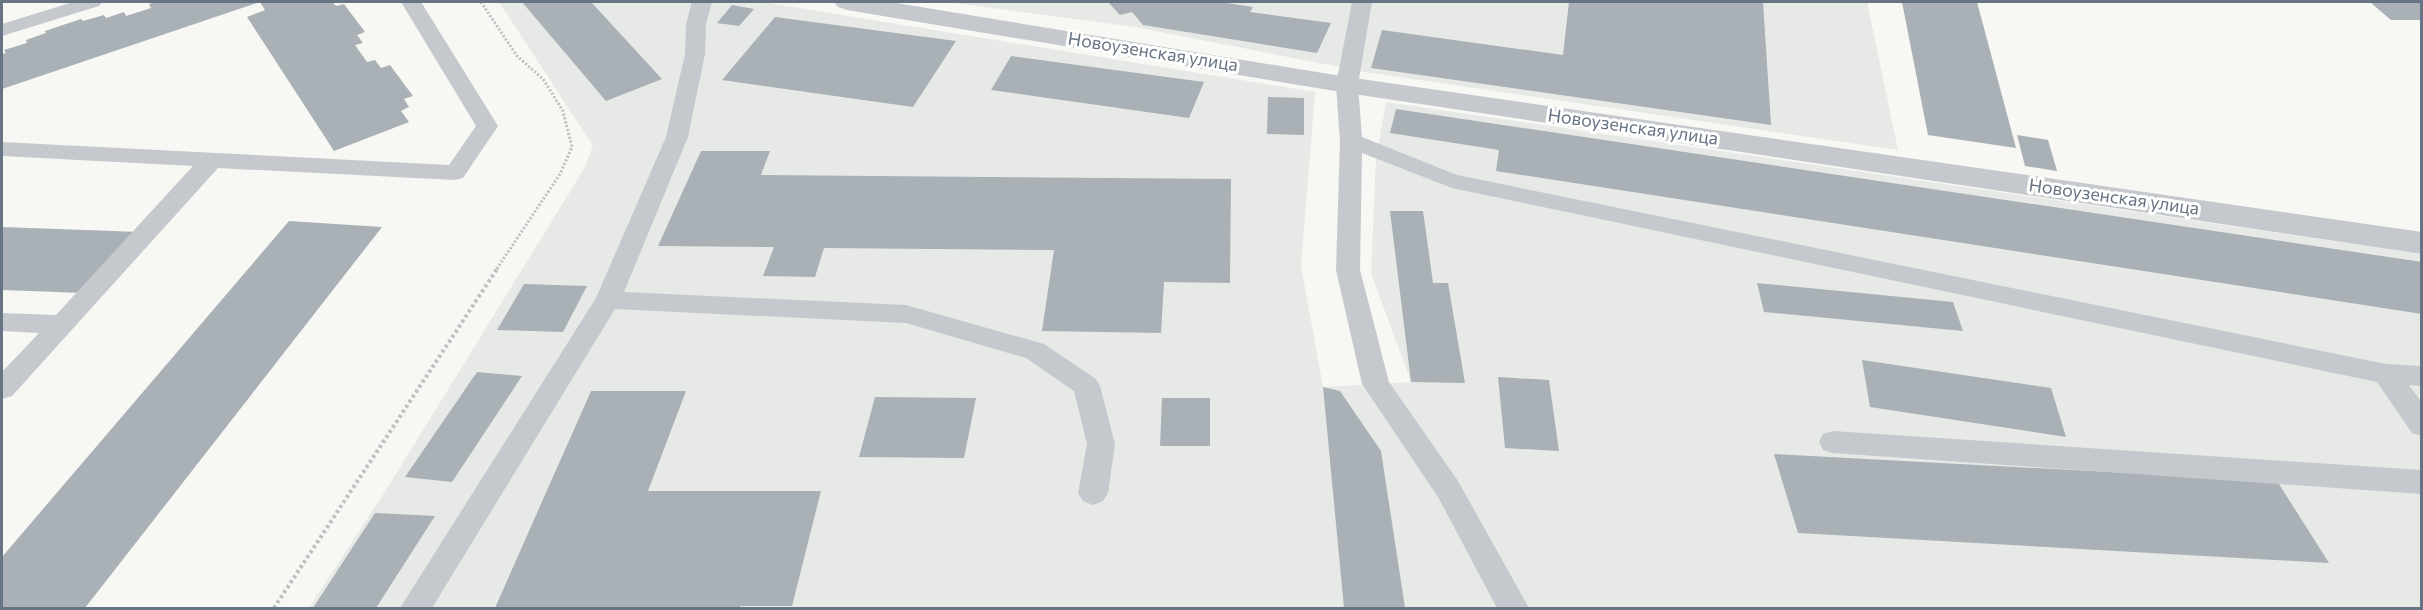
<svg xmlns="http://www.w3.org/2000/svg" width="2423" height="610" font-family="Commissioner,sans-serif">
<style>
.built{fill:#e7e9e7}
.building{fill:#a9b0b6}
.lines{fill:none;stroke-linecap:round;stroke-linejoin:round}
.path-far1{stroke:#bdbfc1;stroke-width:3;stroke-dasharray:2 2;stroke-linecap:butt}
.path{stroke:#bdbfc1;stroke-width:4;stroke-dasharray:3 3;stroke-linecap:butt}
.lane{fill:#c5c8cc;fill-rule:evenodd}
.street{fill:#c5c8cc;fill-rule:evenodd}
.labels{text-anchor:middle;stroke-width:6;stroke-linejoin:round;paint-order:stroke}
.street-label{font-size:18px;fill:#677484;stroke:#fff}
</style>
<rect width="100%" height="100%" fill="#f7f7f4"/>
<g class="built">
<path d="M499,2H762L1315,92L1301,266L1323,387L1411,382L1371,273L1376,159L1386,102L2421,254V608H309L386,490L584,169L593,146Z"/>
<path d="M947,2H1867L1898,150L1365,72L1135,27Z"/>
</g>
<g class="building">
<path d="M157,2H332L336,6L344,4L365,32L357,35L363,43L355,45L367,62L375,60L381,68L390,65L413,96L404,99L409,107L401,111L409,122L334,151L247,17L265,10L260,2L2,89V54L6,53L4,50L27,43L26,40L46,33L45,31L81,19L83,21L104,15L106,18L124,12L126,16L151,8L149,4Z"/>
<path d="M522,2H591L662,79L606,101Z"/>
<path d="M1108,2H1220L1253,7L1250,12L1331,23L1317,53L1143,25L1132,12L1120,15Z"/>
<path d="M1569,2H1763L1771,125L1371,68L1382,30L1563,55Z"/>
<path d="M1902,2H1977L2016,148L1928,135Z"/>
<path d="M2370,2H2422V20H2391Z"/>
<path d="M732,5L754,9L739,26L717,23Z"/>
<path d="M775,17L956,41L913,107L722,80Z"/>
<path d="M1011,56L1204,82L1189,118L991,90Z"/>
<path d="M1268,97L1304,98V135L1267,134Z"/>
<path d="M1396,109L2422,262V314L1496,171L1499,150L1390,133Z"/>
<path d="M2017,135L2048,140L2057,171L2025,166Z"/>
<path d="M701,151H770L761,175L1231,179L1230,283L1164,282L1161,333L1042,331L1054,250L824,248L815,277L763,276L774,247L658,246Z"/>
<path d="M1390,211H1423L1433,283H1448L1465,383L1411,382Z"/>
<path d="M289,221L382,227L85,608H2V557Z"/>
<path d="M2,227L140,232L83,293L2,290Z"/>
<path d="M1757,283L1953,302L1963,331L1764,312Z"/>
<path d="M524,284L587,286L563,332L497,330Z"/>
<path d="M1862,360L2051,388L2066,437L1870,407Z"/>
<path d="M477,372L522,376L452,482L405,477Z"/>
<path d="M1498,377L1549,380L1559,451L1505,448Z"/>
<path d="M1323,387L1340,391L1381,451L1405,608H1344Z"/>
<path d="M591,391H686L648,491H821L792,606H740V608H495Z"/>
<path d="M875,397L976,398L964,458L859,457Z"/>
<path d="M1162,398H1210V446H1160Z"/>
<path d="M1774,454L2277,481L2329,563L1798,533Z"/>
<path d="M375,513L435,516L376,608H313Z"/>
</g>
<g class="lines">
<path class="path-far1" d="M481,2L517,56L543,79L563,111L572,147L560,174L496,270"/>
<path class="path" d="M274,608L497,269"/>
<g class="lane">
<path d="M73,2H102L99,6L2,36V24Z"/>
<path d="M401,2H421L498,126L463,178L455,180L218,168L12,396L2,399V372L39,333L2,331V313L56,315L193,166L2,156V142L449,165L476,126Z"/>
<path d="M692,2H712L706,24L705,54L688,137L624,292L906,305L1044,344L1096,379L1100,386L1115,444L1108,493L1103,501L1093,505L1083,501L1078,493L1087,444L1074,391L1026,358L906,323L615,309L432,608H400L596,298L666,137L685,54L686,24Z"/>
<path d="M1352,2H1372L1358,85L1362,137L1457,175L2386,364L2422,366V386L2409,385L2422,403V436L2412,433L2377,382L1452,188L1362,153L1360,270L1389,382L1458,481L1529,608H1497L1438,497L1362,384L1336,270L1340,141L1336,85Z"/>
<path d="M1833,431L2422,470V494L1833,453L1823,450L1819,442L1823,434Z"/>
</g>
<path class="street" d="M834,2H890L1347,77L2422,232V254L1347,93L847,10L838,7Z"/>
</g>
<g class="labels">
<g class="street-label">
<text transform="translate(1153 52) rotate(9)" y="6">Новоузенская улица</text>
<text transform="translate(1633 127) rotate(8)" y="6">Новоузенская улица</text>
<text transform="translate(2114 197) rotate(8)" y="6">Новоузенская улица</text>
</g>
</g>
<rect width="2423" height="610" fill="none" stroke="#677484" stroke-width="6"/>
</svg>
